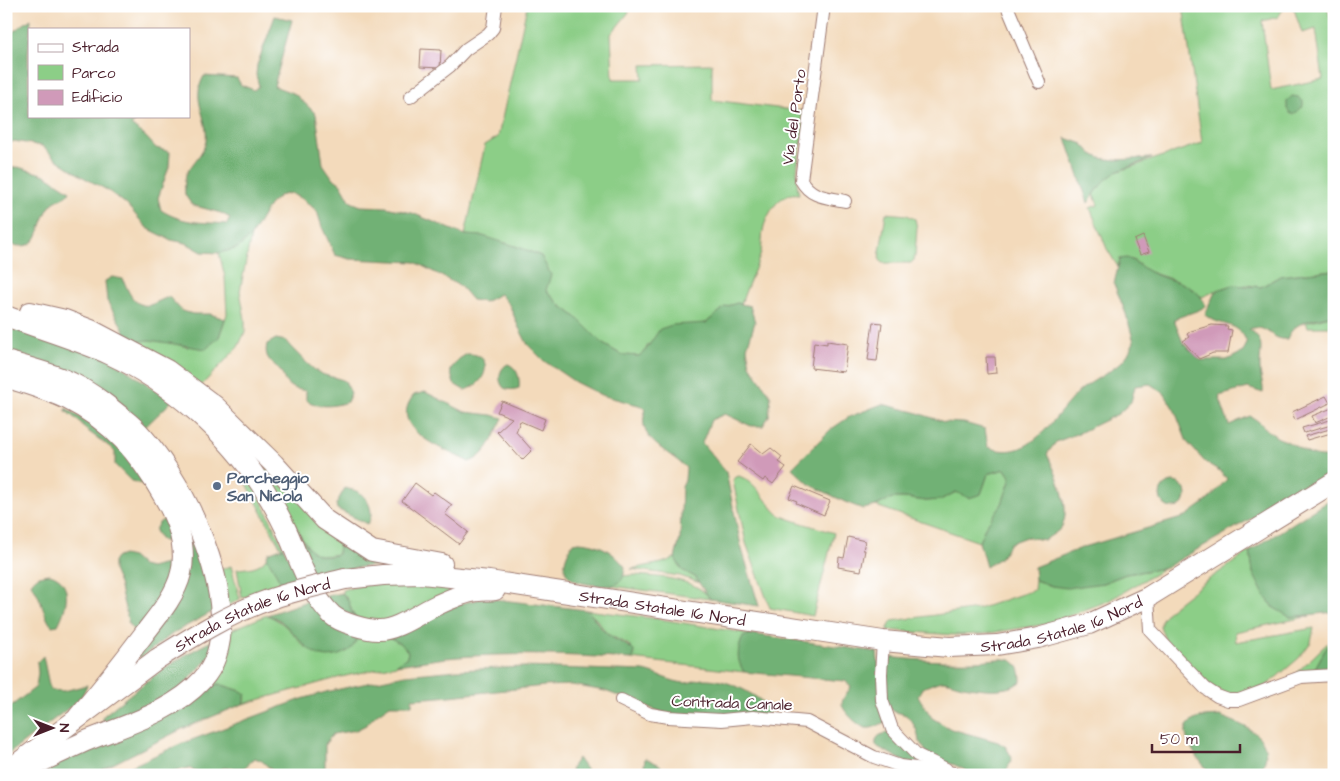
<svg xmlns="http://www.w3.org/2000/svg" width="1340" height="781" font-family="'Architects Daughter',sans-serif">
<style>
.green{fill:#8cce87;stroke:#6b7659}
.forest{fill:#71b174;stroke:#5e6850}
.building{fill:#d09ab9}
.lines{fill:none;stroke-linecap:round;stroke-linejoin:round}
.minor-casing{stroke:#9e7c73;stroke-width:14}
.primary-casing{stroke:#9e7c73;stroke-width:22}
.minor{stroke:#fff;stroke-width:12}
.primary{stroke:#fff;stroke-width:20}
.primary-bridge-casing{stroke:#9e7c73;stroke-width:22;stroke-linecap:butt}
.primary-bridge{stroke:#fff;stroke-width:20}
.service-dot{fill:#5c6f8a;stroke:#fff;stroke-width:2}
.labels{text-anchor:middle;stroke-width:4;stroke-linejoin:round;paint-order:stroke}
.street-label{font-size:16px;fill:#4a1f2b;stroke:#fff}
.service-label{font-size:16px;font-weight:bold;fill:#4e5e75;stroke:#fff;text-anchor:start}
</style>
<rect width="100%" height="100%" fill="#fff"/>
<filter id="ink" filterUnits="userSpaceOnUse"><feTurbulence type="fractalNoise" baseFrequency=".02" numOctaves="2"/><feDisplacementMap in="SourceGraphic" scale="10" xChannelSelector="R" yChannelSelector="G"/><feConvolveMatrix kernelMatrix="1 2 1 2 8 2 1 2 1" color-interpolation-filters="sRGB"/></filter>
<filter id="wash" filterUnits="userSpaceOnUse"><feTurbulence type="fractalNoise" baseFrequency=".0096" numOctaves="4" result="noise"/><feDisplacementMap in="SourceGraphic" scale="20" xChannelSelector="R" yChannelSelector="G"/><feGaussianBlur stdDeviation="1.12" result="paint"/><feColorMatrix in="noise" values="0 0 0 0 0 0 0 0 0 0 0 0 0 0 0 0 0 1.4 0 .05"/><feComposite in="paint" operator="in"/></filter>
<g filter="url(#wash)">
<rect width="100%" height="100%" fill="#f3dabb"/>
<g class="green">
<path d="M527,6H628L629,12L611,34L613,79H643L642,65L712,64V100L809,112C804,136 792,171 799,194C781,191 769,211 764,226C761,236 763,247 760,256C754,273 746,288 741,304L737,303L725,307L706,323L692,325L648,345L645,351L639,356L622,355L603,344L576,317L560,305L546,290L541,256C517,246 491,237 465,235L485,145L498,137Z"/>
<path d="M1183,6H1292L1284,8L1278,17L1262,21L1271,90L1323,79L1316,29L1302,33L1293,6H1327L1334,31V270L1280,276L1261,287L1247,285L1220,289L1202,297L1182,283L1147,271L1133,260L1120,259L1118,267L1107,249L1090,208L1098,205L1094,195L1103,182L1116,172L1202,143Z"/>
<path d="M886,213L907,215L915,219L917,228L915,256L914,260L911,263H882L879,258Z"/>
<path d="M251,236L240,291L245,319V332L238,347L198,389L128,343L149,340L168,342L187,347L219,337L227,314L225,277L219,253L238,248Z"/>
<path d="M1334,315V327H1308L1306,322Z"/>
<path d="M195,397L333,534L339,544L338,554L324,556L316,554L310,550L291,520Z"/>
<path d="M1005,469L1011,478L1002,504L985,527L979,542L876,506L892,498H905L926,501L940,500L956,492L981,494L988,474Z"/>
<path d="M739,476C757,482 765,502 778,514C785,519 823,529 834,533L813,616L770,608L746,543L733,481L734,478Z"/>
<path d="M246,482L251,484L257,491L284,548H281Z"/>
<path d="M1250,551L1253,573L1290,617L1310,616L1235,632L1236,642L1314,628L1311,642L1299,658L1265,687L1233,696L1211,687L1165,640L1160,626L1162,619L1169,610L1202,584Z"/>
<path d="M266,558C275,566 275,576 283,584L242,598L237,569C247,568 260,568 266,558Z"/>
<path d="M675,558L682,570L695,577L700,583L680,576L631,569L662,563Z"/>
<path d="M231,566L240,599L225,607L220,570Z"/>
<path d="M1165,568L1108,601L1047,624L983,634L954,635L887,630L892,621L978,609L1034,590L1035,580L1052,586L1103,583L1126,574Z"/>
<path d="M635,575C658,577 697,578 710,599L604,585C613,585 618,584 623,576Z"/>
<path d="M403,583L474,589L390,624L356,618C351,612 351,607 348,601C346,596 343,596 342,590L363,585Z"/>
<path d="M586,610L659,619L751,634L743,638C737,650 737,660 744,672L631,659L634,657L629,645L607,634L597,620Z"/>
<path d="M267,615C285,622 292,633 305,647C335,639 386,619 408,652L407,657L396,665L341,677L243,704L246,699L241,691L219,684L201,689L224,633Z"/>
<path d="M1334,637V640L1325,650L1314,670L1292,677Z"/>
</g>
<g class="forest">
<path d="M275,16L292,20L274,86L295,94L316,114L323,164L332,177L341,184L351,202L361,206L386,207L412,213L465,235L483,236L524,249L541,256L551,275L546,290L560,305L576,317L603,344L622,355L639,356L645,351L660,329L672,325L706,323L725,307L737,303L750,306L755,322L747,348L750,365L771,396L769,416L763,426H751L725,414L711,420L702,443L726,472L741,546L759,606L710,599L695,577L682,570L675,558L680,539L682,487L685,480L686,468C669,450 634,440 646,409L642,406L601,395L575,382L544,361L528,345L518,326L510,306L500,294L484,302L472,300L460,286L415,262L350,259L335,255L322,227L317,211L304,200L290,193L279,196L269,205L251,236L238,248L219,253L202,252L186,243L171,240L147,228L126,204L107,190L83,177L56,159L42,146L14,141L6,145V33H11L31,19L28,54L29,116H142L131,125L146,137L156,148L170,152L169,167L158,198L161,210C183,224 202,222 227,224L230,218L221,213L192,205L185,195C185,189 184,181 186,175C191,164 204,153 206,141C209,117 190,100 204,76L237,78L241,85L254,90L259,86L256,75L257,65Z"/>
<path d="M1292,96L1298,97L1303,101V106L1295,114H1291L1287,109V101Z"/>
<path d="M1066,138L1083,144L1091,153L1100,158L1115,160L1152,158L1116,172L1103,182L1088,203Z"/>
<path d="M18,167L45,175L70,191C66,198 57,199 52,204C35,224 44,256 6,243V169Z"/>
<path d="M1127,258C1136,261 1142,268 1150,272C1170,282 1197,282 1206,306L1199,310L1174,319L1183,343L1200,360H1227L1243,352L1247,343C1239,320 1221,328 1205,315L1214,294L1220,289L1233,285L1261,287L1280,276L1334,270V315C1316,319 1294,320 1287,339C1271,341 1267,323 1249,329C1267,342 1259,351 1260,369C1260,377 1264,385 1263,393L1248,388L1219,396L1229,425L1250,416C1263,423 1263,428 1274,435C1278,439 1283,439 1288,442C1303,450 1316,462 1334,455V471L1165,568L1126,574L1103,583L1067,588L1052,586L1035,580L1034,567L1084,547L1185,517L1207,501L1227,479L1220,471L1205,462L1187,442L1175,411L1164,393L1150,384L1135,386L1131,402L1118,414L1081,432L1056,442L1047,454C1056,473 1073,509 1061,528C1058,532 1050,536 1045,540L1026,537L1010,543L1001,557L986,567L979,542L985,527L1002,504L1011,478L1005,469L988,474L981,494L969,498L956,492L940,500L926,501L905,498H892L876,506L863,509L845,502L809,484L792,468L830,430L849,417L882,404L915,412L944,422L964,423L985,429L988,447C1034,465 1054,412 1082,389C1093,380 1117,369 1125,358C1129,354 1131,347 1134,342L1126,314L1114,284L1120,259Z"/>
<path d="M112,277L123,279C128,291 134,308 150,305C156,303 162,299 169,297L182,311L193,314H210L225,319L219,337L206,349L149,340L128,343L123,328L107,301L105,281Z"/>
<path d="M6,325L109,358L172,401L144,428L6,353Z"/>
<path d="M276,339L286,341C288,345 313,370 318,372C326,377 337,377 345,381L351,393L347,402C332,407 319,408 306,400V391C301,390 295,389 291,387C284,382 285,380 282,374C275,361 263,362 267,344Z"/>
<path d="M467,354C497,353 486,387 464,390L454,384L450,370L459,359Z"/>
<path d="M508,364C518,368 520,378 519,388C513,390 509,390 504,388C497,381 499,368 508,364Z"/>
<path d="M425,392L465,412L492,415L503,418C494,435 488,456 469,462C447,450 385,430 414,395Z"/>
<path d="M66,408L127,449L151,493H149L142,484L131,481L115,465V452L110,447L85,429L81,423L66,411Z"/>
<circle cx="1173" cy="495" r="13"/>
<path d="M345,488C351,490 357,490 361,494C370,501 375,516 367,524L337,509L336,504Z"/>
<path d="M1334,497V612L1290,617L1274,608L1264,595L1253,573L1250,551Z"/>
<path d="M168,519L171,541H163L160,539L155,531C157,524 160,520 168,519Z"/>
<path d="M291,520C296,524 296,529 299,534C308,550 319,561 338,554L339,544L333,534L382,563L378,565L354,568L310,577Z"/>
<path d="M189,540L198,542L214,611L175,632L140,658L136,654Z"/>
<path d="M579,542C599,543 613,551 625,567C624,572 624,578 620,582C614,587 605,586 597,585C567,583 555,572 573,543Z"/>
<path d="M281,548H284L299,580L283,584C275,576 275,566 266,558L268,553Z"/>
<path d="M123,555L132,557L142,566L150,568L166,564L174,567L173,577L137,634L129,625L119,584L113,570V562L115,558Z"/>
<path d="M50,574C74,581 67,608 58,625L52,626C43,617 42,596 31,584C36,576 40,575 50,574Z"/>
<path d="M342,593L349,602L352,613L356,618L320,597Z"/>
<path d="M484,598L586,610C595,617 599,627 607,634C616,641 626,643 634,651V657L631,659C570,655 507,652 446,658C430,660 413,663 396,665L407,657L408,652C403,644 393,639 384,635L463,603Z"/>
<path d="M313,599L358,633C357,641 353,649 346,652C315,668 303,641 284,624C279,619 274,617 267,615Z"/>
<path d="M751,634L877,652L885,722C879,725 873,729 866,728C859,727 842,710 842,704C842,697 849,692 851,686L845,681L744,672C736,660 737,650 743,637Z"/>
<path d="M216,639L214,652L171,699L107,725L104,723L102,717C140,686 171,660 216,639Z"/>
<path d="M1334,640V671L1314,670L1325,650Z"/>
<path d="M43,656L50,690L64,691L87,685L82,696L74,704L6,756V710L36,687L38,673L37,662Z"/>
<path d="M887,657C916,660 946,662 976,661C987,661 1000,657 1010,660C1020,663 1021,674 1021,682C1004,693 982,689 963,686C957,685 951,682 944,681C937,681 929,686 922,688L918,696L932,718L951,729L998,742L1006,747L1012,758L1005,775H975L955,765L938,760L927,753L919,741L917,731L913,723L906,715L893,711L886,702Z"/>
<path d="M524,667L644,671C658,674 671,682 685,683C691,683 697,679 703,679C727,678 756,694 772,710L767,715L672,716L605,691L572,685L544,686L440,697L412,699V705H390L377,714L366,725L356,730L333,734L325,744V775H277L262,761L255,758L244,768H223L214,774L208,775L188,768L162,775H125L126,771L132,766L178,745L302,699L326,692L405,675L457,670Z"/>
<path d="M219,684L241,691L246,694L243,704L182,729L91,775H34L201,689Z"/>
<path d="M1220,716C1239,724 1271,733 1265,760C1264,766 1260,773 1254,775C1246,777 1221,775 1211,775C1201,761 1167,726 1200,718C1206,716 1213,717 1220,716Z"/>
<path d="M888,733L943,768L907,763L880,748L876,746C875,737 879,734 888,733Z"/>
<path d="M578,758L590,775H570L573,765Z"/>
<path d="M645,758L660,765L665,775H643Z"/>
</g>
<g id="blocks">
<g class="building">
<path d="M421,49L441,50L440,68L420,67Z"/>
<path d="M1143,236L1149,252L1140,255L1134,240Z"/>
<path d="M873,322L882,323L877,361L868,360Z"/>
<path d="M1212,325L1228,326L1227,329L1232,330L1228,353H1213L1199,359L1183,341L1189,337L1187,334L1191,331Z"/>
<path d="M827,341L848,344L844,372L811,368L814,342L827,344Z"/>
<path d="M986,357H995L996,373L987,374Z"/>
<path d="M1326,396L1330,403L1295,420L1292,412Z"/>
<path d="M502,401L545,419L541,430L520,421L516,432L532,450L522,460L497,432L512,418L497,412Z"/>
<path d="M1332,408L1334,415L1315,423L1312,416Z"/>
<path d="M1330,420L1331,425L1304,433L1302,428Z"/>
<path d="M1330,429L1331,433L1307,440L1305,436Z"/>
<path d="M751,444L763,454L771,448L782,457L779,462L786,467L773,484L765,478L763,481L737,462Z"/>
<path d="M415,483L431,495L434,492L452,505L445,514L468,532L459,544L402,501Z"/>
<path d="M794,486L830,501L824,515L796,503L797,501L789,498Z"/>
<path d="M848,537L865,541L863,550H865L861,571L838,567L839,557L844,558Z"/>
</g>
</g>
</g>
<g filter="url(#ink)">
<use href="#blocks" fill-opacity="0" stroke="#9e7c73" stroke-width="1"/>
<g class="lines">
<defs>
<g id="minor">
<path d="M824,6L801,180C811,198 827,197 845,201"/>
<path d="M1007,6L1039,82"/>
<path d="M410,97L450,66L466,49L488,34L493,28L496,6"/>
<path d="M1148,597L1150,630L1205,688L1217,696L1228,700H1239L1301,677L1334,675"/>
<path d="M883,641L881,674L882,700L892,729L917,755L946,769"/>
<path d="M621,700L650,714L668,717L722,720L753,717L807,722L874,757L900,766L954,773"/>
</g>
<g id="primary">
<path d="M30,312L65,320L91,330L167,370L215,406L274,464L325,520L372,551L442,564"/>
<path d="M6,316C40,329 75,339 109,354C170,382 227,432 264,489C273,504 282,520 289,536C300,562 311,595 332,615C341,623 367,630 378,630C396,631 421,612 437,605C448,600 461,594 472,592C479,590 487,591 495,590"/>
<path d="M6,361C26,367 56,374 74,384C94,394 112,409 129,423C181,468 257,620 202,680C173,712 125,725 86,741C62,752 38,763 14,775"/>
<path d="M6,377C26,384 48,390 67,399C113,422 139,453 164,497C177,519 187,547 181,573C176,595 158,616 144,634C123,662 101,690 78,717"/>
<path id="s1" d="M345,579L383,575L422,574L489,581L883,641L949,647L997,645L1038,638L1089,624L1148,597L1334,482"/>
<path d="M18,763L157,659"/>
</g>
</defs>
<use href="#minor" class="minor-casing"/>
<use href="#primary" class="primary-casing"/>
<use href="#minor" class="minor"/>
<use href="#primary" class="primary"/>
<defs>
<g id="primary-bridge">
<path id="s2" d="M157,659C195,635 232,612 274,598C297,590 321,585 345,579"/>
</g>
</defs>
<use href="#primary-bridge" class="primary-bridge-casing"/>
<use href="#primary-bridge" class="primary-bridge"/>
</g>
</g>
<circle class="service-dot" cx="217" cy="486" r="5"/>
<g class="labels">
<g class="street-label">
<text transform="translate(793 117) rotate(-82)" y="6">Via del Porto</text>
<text dy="6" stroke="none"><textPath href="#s1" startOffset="320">Strada Statale 16 Nord</textPath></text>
<text dy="6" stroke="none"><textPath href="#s2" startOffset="106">Strada Statale 16 Nord</textPath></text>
<text dy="6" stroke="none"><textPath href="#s1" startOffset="725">Strada Statale 16 Nord</textPath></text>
<text transform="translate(732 702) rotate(2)" y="6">Contrada Canale</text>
</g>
<g class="service-label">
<text x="227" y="483">Parcheggio<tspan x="227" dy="18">San Nicola</tspan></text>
</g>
</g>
<rect width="1340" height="781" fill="none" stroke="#fff" stroke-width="25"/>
<rect x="28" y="28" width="162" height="90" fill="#ffffff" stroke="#b7a5aa"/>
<rect x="38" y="44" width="25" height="8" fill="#ffffff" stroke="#b7a5aa"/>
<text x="72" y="52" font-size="15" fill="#4a1f2b">Strada</text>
<rect x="38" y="65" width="25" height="15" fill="#8cce87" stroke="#b7a5aa"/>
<text x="72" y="78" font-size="15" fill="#4a1f2b">Parco</text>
<rect x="38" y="90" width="25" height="15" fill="#d09ab9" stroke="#b7a5aa"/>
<text x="72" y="102" font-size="15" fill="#4a1f2b">Edificio</text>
<g transform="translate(52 728) rotate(90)" stroke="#ffffff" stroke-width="4" paint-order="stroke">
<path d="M0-4L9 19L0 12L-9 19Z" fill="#4a1f2b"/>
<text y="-8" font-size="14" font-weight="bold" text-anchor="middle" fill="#4a1f2b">N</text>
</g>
<path d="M1152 744v8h88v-8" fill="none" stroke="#4a1f2b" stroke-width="2.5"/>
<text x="1160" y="744" font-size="15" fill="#4a1f2b" stroke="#ffffff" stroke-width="4" paint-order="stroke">50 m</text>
</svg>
